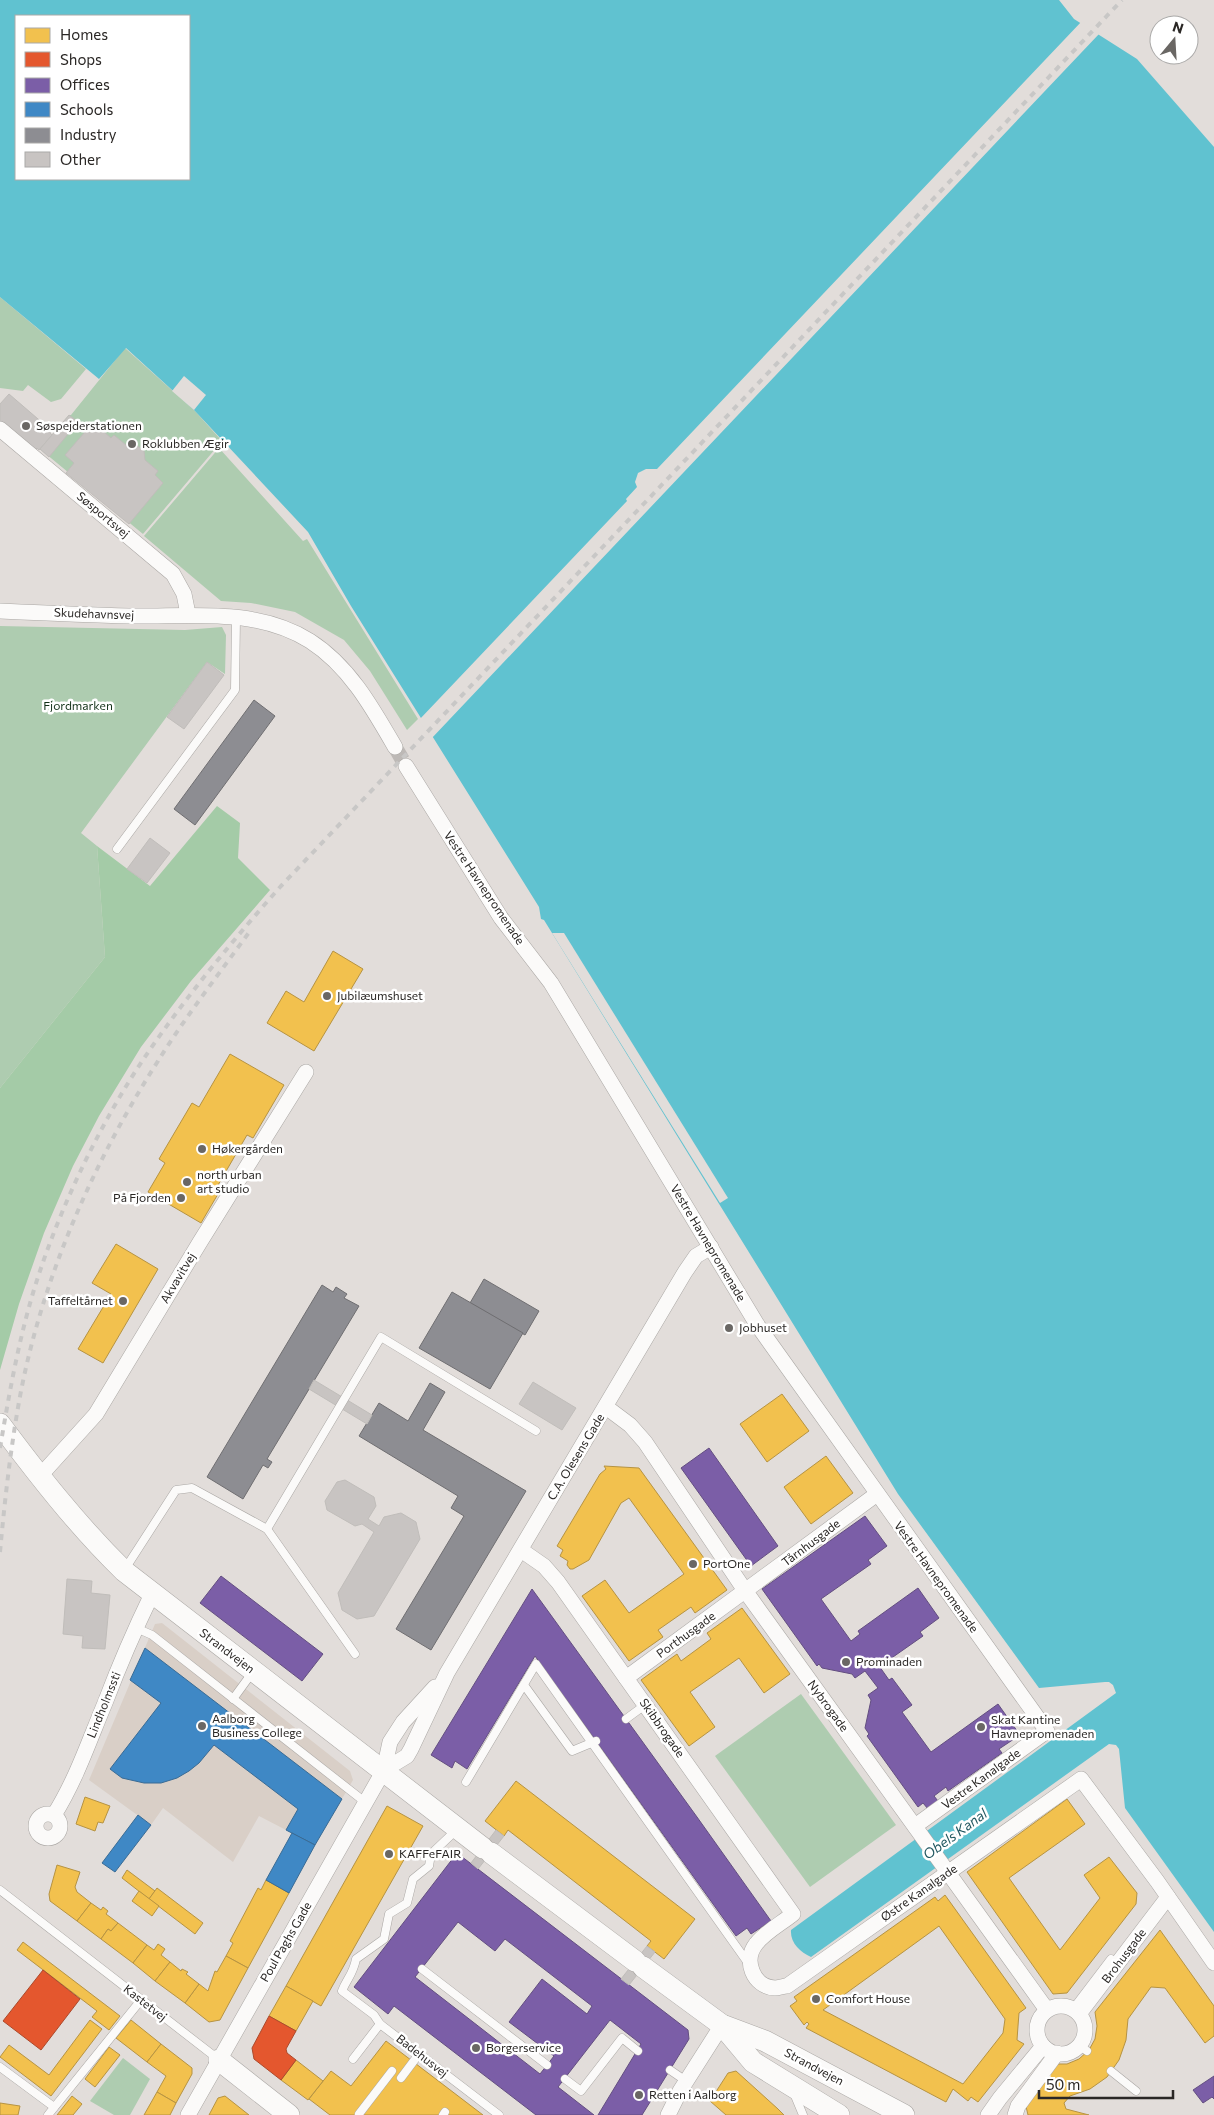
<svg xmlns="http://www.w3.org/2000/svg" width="1214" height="2115" font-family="Commissioner,sans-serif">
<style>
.built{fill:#d9cfc7}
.green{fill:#aeccb0}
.forest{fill:#a4cba7}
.water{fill:#60c2d0;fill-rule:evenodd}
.pier{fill:#e2ddda}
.homes{fill:#f2c14e;stroke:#b69342;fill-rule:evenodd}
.shops{fill:#e4572e;stroke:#ac492b}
.offices{fill:#7b5ea7;stroke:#634e80;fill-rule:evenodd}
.schools{fill:#3f88c5;stroke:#396b95}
.industry{fill:#8d8d92;stroke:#6f6e71}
.building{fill:#c8c4c2;stroke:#c0bdba}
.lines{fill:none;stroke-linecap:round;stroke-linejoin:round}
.street-tunnel{stroke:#bdb9b6;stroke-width:15;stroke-dasharray:15 8;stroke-linecap:butt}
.lane-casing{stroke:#aaa7a4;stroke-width:9}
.street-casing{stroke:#aaa7a4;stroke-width:16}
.secondary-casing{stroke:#aaa7a4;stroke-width:22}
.lane{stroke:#fbfaf9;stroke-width:8}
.street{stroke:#fbfaf9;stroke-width:15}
.secondary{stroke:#fbfaf9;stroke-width:21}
.rail{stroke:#c8c7c6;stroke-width:4;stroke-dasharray:6 6;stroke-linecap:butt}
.poi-dot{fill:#6a6764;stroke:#fff;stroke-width:2}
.labels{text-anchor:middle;stroke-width:5;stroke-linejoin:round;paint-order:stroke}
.poi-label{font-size:12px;fill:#2a2725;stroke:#fff;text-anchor:start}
.street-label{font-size:12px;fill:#2a2725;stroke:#fff}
.park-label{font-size:12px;fill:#123118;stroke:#fff}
.water-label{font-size:14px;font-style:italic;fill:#225861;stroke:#fff}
</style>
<rect width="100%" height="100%" fill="#e2ddda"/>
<path class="built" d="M162,1623L350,1771L353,1780L315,1845L259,1816L233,1862L163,1808L151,1825L89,1780L155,1624Z"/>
<g class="green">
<path d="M0,297L86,369L61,399L51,402L28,385L23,391L0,388Z"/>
<path d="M125,348L194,410L222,441L143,534L40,449L69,415H71Z"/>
<path d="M219,448L303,541L307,539L418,719L407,730L370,671L344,640L295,612L251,603L221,601L144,536Z"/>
<path d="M0,626L185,630L222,627L226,635L225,674L207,662L81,833L97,846L105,957L0,1088Z"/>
<path d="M801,1694L896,1825L810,1887L715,1756Z"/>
<path d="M123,2058L150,2079L130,2115H114L90,2101Z"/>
</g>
<path class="forest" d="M217,806L240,823L238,858L270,890L191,981L141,1047L99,1116L73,1166L44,1233L19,1304L0,1370V1088L105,957L97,846L150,886Z"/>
<path class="water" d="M0,0H1059L1074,19L1137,59L1214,147V1932L1125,1808L1119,1749L1116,1745L1109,1744L811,1957C800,1952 790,1943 791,1930L1116,1693L1113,1685L1109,1682H1105L1039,1688L898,1494L552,933L544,920L541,919L539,907L351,606L308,532L194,410L126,348L99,379L0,297ZM16,16H189V179H16Z"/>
<g class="pier">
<path d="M1082,21L1099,34L431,739L419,720L627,501L626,499L637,487L635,482L638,473L646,469H657Z"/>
<path d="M184,376L206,395L194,410L172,391Z"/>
<path d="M552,933H564L728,1198L720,1203Z"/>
</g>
<g class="homes">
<path d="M333,951L363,969L314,1051L267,1023L286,991L304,1002Z"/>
<path d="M230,1054L284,1085L253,1138L247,1135L214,1192L218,1194L201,1223L148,1192L165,1163L159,1159L192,1103L199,1107Z"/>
<path d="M116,1244L158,1269L103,1363L78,1349L111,1294L92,1283Z"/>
<path d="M782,1394L809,1431L767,1462L740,1424Z"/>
<path d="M826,1456L853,1493L811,1524L784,1487Z"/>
<path d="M604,1466L639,1468L727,1590L695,1613L691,1607L658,1630L663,1637L629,1661L582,1596L605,1580L629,1613L684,1574L629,1498L621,1503L589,1560L573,1569H570L567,1565L568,1561L560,1556L563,1550L557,1546L600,1474L606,1469Z"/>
<path d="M742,1608L790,1674L764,1693L739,1658L690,1692L715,1727L689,1746L641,1680L677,1654L681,1661L711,1639L707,1633Z"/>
<path d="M516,1781L695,1919L664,1959L647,1946L651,1941L508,1830L504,1836L485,1821Z"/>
<path d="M85,1797L110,1806L103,1823L98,1822L95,1831L76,1824Z"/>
<path d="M1067,1799L1085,1824L1009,1878L1060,1950L1100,1898L1084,1875L1109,1857L1137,1893L1136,1904L1067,1993L1053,1994L967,1872Z"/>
<path d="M387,1806L423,1826L321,2006L286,1986Z"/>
<path d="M57,1865L80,1872L75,1887L77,1892L91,1903L77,1921L50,1901L49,1894Z"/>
<path d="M127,1870L155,1891L149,1899L122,1878Z"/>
<path d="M266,1880L289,1893L248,1968L226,1956L233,1943L230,1941L258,1888L261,1890Z"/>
<path d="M157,1888L203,1923L195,1934L149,1899Z"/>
<path d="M139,1891L159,1906L152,1916L132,1901Z"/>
<path d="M945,1895L1026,2008L1019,2013L1018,2026L1017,2040L1024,2044L978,2102L971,2097L968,2101L953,2089L946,2102L806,2028L809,2024L807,2022L804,2025L790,2006L797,2001L794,1997L935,1897L938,1901ZM939,1926L1005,2019L1003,2033L963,2084L823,2010Z"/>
<path d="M91,1903L101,1910L103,1907L108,1911L106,1914L118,1923L111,1931L108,1929L101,1939L77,1921Z"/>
<path d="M118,1923L147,1945L133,1963L101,1939L108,1929L111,1931Z"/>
<path d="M1160,1930L1214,2006V2036L1205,2043L1165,1988L1151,1987L1128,2019L1126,2040L1119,2060L1107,2077L1090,2089L1070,2096L1064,2103L1066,2109L1089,2115H1028L1025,2102L1053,2064H1067L1079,2059L1089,2050L1095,2039L1097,2026L1095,2012Z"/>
<path d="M23,1942L120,2016L109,2030L92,2017L97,2011L17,1950Z"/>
<path d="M158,1944L165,1949L161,1955L170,1962L155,1981L133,1963L147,1945L154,1950Z"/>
<path d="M226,1956L248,1968L220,2020L209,2022L185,2003L199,1984L208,1991L215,1971L217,1972Z"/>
<path d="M170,1962L181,1971L182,1969L188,1972L186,1974L199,1984L185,2003L155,1981Z"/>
<path d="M286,1986L313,2001L296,2031L269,2016Z"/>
<path d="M90,2020L102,2029L51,2096L0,2057L9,2045L49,2075Z"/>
<path d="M131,2020L161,2044L147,2062L116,2038Z"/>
<path d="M386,2041L483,2115H330L309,2099L331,2071L351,2086Z"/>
<path d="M161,2044L192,2068V2074L176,2103L157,2092L166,2076L147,2062Z"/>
<path d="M109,2047L120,2055L95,2087L85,2079Z"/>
<path d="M296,2060L323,2081L308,2100L281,2080Z"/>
<path d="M736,2071L778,2109L784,2115H726L710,2101L728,2073Z"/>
<path d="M157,2092L176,2103L170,2115H144Z"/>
<path d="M72,2096L82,2104L73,2115H57Z"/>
<path d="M225,2096L249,2115H209L218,2098Z"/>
<path d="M0,2103L20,2106L18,2115H0Z"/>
</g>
<g class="shops">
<path d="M43,1970L80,1999L41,2050L3,2021Z"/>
<path d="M269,2016L296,2031L286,2049L287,2053L296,2060L281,2080L254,2059L252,2048Z"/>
</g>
<g class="offices">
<path d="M709,1448L778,1546L751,1566L681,1468Z"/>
<path d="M865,1516L887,1546L868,1560L871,1564L821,1599L851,1641L860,1634L858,1631L918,1588L939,1618L920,1632L923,1636L883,1664L880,1661L877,1663L889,1680L892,1678L912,1705L902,1712L931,1752L998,1704L1020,1735L999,1749L1002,1753L948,1791L946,1787L934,1796L938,1801L928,1809L923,1803L918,1807L867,1736L869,1734L865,1728L871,1700L868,1695L878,1688L865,1671L855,1678L852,1674L822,1668L819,1664L817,1666L762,1589Z"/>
<path d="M221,1576L323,1654L302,1681L200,1603Z"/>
<path d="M532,1589L697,1817L771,1921L751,1934L747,1928L736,1936L535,1656L467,1769L455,1761L452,1768L431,1755Z"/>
<path d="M457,1853L688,2030L689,2039L642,2115H598L641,2044L610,2020L558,2087L594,2115H536L394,2006L388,2014L354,1987ZM458,1922L495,1951L505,1939L592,2006L587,2014L542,1979L509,2022L554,2056L540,2074L415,1977Z"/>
<path d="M1214,2076V2099L1212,2097L1203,2103L1193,2090Z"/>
</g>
<g class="schools">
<path d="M145,1648L342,1799L315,1845L286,1830L298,1809L214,1745L199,1763L189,1771L177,1778L161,1783H144L122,1778L110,1769L161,1703L130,1680Z"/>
<path d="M138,1815L151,1825L115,1872L102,1863Z"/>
<path d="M292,1833L315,1845L289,1893L266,1880Z"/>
</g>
<g class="industry">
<path d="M254,700L275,716L195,825L174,809Z"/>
<path d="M484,1279L539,1311L525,1335L470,1303Z"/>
<path d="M322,1285L333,1292L336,1287L347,1294L344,1298L359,1306L267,1459L272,1462L268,1468L263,1465L243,1499L207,1477Z"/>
<path d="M452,1292L523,1333L490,1389L419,1348Z"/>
<path d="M430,1383L445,1392L423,1430L526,1491L431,1650L396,1629L464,1516L451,1508L458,1496L359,1436L379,1403L408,1421Z"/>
</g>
<g class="building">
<path d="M9,394L52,431L50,433L52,435L39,450L37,448L34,451L0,422V404Z"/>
<path d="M69,415L78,422L49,457L40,449Z"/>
<path d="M90,426L99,433L102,430L111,438L114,435L126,445H136L144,451L145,460L158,471L155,475L163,483L129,524L66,473L74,463L65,455Z"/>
<path d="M207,662L224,675L184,729L167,717Z"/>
<path d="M150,838L170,853L147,883L127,869Z"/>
<path d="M314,1380L372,1415L367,1424L309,1389Z"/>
<path d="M533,1382L576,1408L562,1430L519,1404Z"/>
<path d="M345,1480L374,1497L376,1506L368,1519L379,1526L384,1517L401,1513L416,1522L420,1539L374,1616L357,1619L342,1610L338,1593L374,1532L362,1524L355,1526L327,1510L325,1501L337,1482Z"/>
<path d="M67,1579L92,1581L91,1593L110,1595L105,1649L82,1648L83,1636L63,1634Z"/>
<path d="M496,1830L504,1836L478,1869L471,1863Z"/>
<path d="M647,1946L655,1952L629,1985L621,1979Z"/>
</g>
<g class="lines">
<path class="street-tunnel" d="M395,747L406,766"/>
<defs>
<g id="lane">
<path d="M117,849L235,690L236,618"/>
<path d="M267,1529L381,1337L536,1431"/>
<path d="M125,1569L176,1490L192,1488L267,1529L355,1654"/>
<path d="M136,1628L152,1635L365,1802"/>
<path d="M524,1685L572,1751L596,1741"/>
<path d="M233,1699L252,1673"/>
<path d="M626,1719L645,1705"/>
<path d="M466,1782L536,1664L748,1963"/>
<path d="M450,1836L431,1854L429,1866L413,1879L407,1903L389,1914L384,1939L356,1959C353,1975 347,1978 342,1991L374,2015L380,2024L499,2115"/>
<path d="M0,1890L218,2059"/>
<path d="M422,1969L547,2065"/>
<path d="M1073,2009L1111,1959"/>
<path d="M1079,2045L1087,2051"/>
<path d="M353,2059L380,2024"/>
<path d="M0,2067L54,2107"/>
<path d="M670,2070L686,2081"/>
<path d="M1111,2071L1136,2091"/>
<path d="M401,2078L419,2054"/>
<path d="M565,2079L581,2091L622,2038L638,2051"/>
<path d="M793,2091L803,2115"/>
<path d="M359,2114L392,2071"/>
<path d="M48,2115L141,2000"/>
<path d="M443,2115L445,2112"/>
</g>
<g id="street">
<path d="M0,429L173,574L184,594L188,614"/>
<path d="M0,611C43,613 86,615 129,616C190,617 256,607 310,641C349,666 372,707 395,747"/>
<path d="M406,766L501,918L551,983L758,1326L1047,1731L915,1826"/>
<path d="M606,1407L630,1425L645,1442L746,1592L1047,2010"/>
<path d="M40,1476L96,1414L200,1242L306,1072"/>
<path d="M521,1550L544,1566L558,1582L793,1914C782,1923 765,1932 756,1944C743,1960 753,1987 775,1988C779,1988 783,1986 787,1986L1081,1779L1157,1881L1214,1963"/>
<path d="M626,1678L877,1494"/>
<path d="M384,1770L407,1756L411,1749L447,1673L685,1272L696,1256L711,1247"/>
<circle cx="48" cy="1826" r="12"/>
<path d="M54,1815C76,1780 89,1741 105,1703C119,1666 135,1629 152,1594"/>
<circle cx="1061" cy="2030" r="24"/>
<path d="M1079,2014L1168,1897"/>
<path d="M188,2115L384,1770L390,1742L403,1722L435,1687"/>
<path d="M668,2115L680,2091L722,2025"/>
<path d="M988,2115L1000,2098L1043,2046"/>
<path d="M1015,2115L1018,2106L1057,2053"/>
</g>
<g id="secondary">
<path d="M0,1424C38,1475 78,1526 124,1571L483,1848"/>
<path d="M491,1853L635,1961"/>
<path d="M643,1967L722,2025L753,2062L839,2115"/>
<path d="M725,2026L765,2041L904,2115"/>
<path d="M219,2060L289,2115"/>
</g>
</defs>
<use href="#lane" class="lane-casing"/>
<use href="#street" class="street-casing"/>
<use href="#secondary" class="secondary-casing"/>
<use href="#lane" class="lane"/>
<use href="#street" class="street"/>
<use href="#secondary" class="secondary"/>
<g class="rail">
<path d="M0,1448C8,1401 16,1354 29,1307C52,1223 99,1123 149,1051C189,993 234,939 281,886L1122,0"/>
<path d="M0,1552C5,1498 11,1444 21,1391C44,1274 94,1161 158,1061C186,1016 219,974 250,931"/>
</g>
</g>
<g class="poi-dot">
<circle cx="26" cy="426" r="5"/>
<circle cx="132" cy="444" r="5"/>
<circle cx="327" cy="996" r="5"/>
<circle cx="202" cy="1149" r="5"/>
<circle cx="187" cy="1182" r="5"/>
<circle cx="181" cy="1198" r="5"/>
<circle cx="123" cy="1301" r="5"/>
<circle cx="729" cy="1328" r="5"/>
<circle cx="693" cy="1564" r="5"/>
<circle cx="846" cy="1662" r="5"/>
<circle cx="202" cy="1726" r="5"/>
<circle cx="981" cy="1727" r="5"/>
<circle cx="389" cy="1854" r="5"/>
<circle cx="816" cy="1999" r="5"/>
<circle cx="476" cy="2048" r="5"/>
<circle cx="639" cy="2095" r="5"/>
</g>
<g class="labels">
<g class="poi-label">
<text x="36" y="430">Søspejderstationen</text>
<text x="142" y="448">Roklubben Ægir</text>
<text x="337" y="1000">Jubilæumshuset</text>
<text x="212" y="1153">Høkergården</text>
<text x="197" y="1179">north urban<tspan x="197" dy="14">art studio</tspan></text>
<text x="171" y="1202" text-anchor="end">På Fjorden</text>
<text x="113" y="1305" text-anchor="end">Taffeltårnet</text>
<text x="739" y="1332">Jobhuset</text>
<text x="703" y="1568">PortOne</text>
<text x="856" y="1666">Prominaden</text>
<text x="212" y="1723">Aalborg<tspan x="212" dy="14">Business College</tspan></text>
<text x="991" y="1724">Skat Kantine<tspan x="991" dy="14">Havnepromenaden</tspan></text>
<text x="399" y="1858">KAFFeFAIR</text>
<text x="826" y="2003">Comfort House</text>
<text x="486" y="2052">Borgerservice</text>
<text x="649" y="2099">Retten i Aalborg</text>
</g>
<g class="street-label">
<text transform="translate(103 515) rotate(40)" y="4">Søsportsvej</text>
<text transform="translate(94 614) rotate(2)" y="4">Skudehavnsvej</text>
<text transform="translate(484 888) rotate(56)" y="4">Vestre Havnepromenade</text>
<text transform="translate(708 1243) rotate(59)" y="4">Vestre Havnepromenade</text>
<text transform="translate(178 1278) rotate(-59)" y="4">Akvavitvej</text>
<text transform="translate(576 1457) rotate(-59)" y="4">C.A. Olesens Gade</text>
<text transform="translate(811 1543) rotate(-37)" y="4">Tårnhusgade</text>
<text transform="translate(936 1577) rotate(54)" y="4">Vestre Havnepromenade</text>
<text transform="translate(686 1635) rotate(-36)" y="4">Porthusgade</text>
<text transform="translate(227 1651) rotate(37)" y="4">Strandvejen</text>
<text transform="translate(104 1705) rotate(-68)" y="4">Lindholmssti</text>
<text transform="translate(828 1706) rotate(54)" y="4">Nybrogade</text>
<text transform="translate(662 1728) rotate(55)" y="4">Skibbrogade</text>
<text transform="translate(981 1779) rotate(-36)" y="4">Vestre Kanalgade</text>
<text transform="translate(919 1893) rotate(-35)" y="4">Østre Kanalgade</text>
<text transform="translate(286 1942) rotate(-60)" y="4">Poul Paghs Gade</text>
<text transform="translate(1124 1956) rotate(-53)" y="4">Brohusgade</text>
<text transform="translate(145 2003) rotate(38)" y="4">Kastetvej</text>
<text transform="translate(422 2056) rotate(38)" y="4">Badehusvej</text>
<text transform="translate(814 2067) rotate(28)" y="4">Strandvejen</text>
</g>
<g class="park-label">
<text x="78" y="710">Fjordmarken</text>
</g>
<g class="water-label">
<text transform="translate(955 1834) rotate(-36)" y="5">Obels Kanal</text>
</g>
</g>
<rect x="15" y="15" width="175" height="165" fill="#ffffff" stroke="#aaa9a8"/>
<rect x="25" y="28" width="25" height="15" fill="#f2c14e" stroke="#aaa9a8"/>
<text x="60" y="40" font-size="15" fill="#2a2725">Homes</text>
<rect x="25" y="52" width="25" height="15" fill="#e4572e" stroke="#aaa9a8"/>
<text x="60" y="65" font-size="15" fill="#2a2725">Shops</text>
<rect x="25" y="78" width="25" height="15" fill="#7b5ea7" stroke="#aaa9a8"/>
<text x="60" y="90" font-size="15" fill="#2a2725">Offices</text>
<rect x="25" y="102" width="25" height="15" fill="#3f88c5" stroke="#aaa9a8"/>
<text x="60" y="115" font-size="15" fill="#2a2725">Schools</text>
<rect x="25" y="128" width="25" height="15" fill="#8d8d92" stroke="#aaa9a8"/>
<text x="60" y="140" font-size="15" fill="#2a2725">Industry</text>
<rect x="25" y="152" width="25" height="15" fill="#c8c4c2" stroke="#aaa9a8"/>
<text x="60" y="165" font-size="15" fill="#2a2725">Other</text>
<g transform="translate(1174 40) rotate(18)"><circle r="24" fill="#ffffff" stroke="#aaa9a8"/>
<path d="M0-4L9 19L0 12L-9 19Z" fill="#6a6764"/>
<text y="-8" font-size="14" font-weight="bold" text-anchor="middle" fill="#2a2725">N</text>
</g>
<path d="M1039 2090v8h134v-8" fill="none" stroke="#2a2725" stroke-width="2.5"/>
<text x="1046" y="2090" font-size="15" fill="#2a2725" stroke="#ffffff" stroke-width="4" paint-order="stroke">50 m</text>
</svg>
